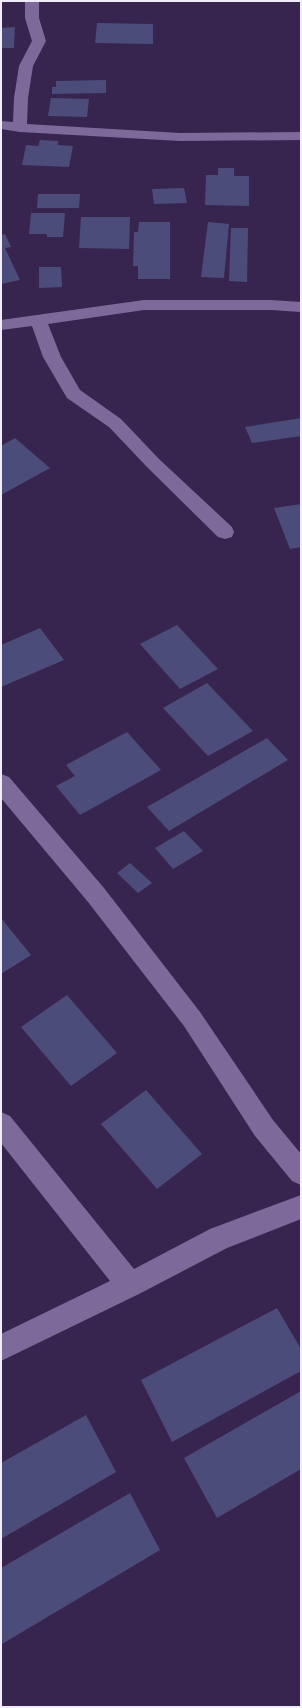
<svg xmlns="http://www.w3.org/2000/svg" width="302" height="1708" font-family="'Noto Serif',serif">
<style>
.building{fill:#4b4c7a}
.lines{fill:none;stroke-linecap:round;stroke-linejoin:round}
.minor{fill:#7d6a9a;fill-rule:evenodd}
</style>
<rect width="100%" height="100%" fill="#38254f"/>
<g class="building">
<path d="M97,23L153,24V44L95,43Z"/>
<path d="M15,27L14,48H1V28Z"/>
<path d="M106,80V93L52,94V87H56V81Z"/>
<path d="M51,98L89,99L87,117L48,116Z"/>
<path d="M40,140L58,141V145L73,146L69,167L22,165L26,145L38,146Z"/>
<path d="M218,168H234V176H249V206L205,205L206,175H218Z"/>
<path d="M184,188L187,203L154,204L152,189Z"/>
<path d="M38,194H80L79,208H37Z"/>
<path d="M31,213H65L63,237H47V234H29Z"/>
<path d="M81,217H130L129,249L79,248Z"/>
<path d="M139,222H170V279H138V266H133L134,232H138Z"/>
<path d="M208,222L229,224L224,278L201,277Z"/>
<path d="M231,228H248L247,282L229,281Z"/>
<path d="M5,234L11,247L5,248L20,280L1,284V235Z"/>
<path d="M39,267H61L62,287L39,288Z"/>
<path d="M301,418V436L252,443L245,427Z"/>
<path d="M15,438L50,468L1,495V446Z"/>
<path d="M301,504V547L290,549L274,508Z"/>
<path d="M177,625L218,669L180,689L140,644Z"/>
<path d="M40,628L64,660L1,687V645Z"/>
<path d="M207,683L253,731L208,756L163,708Z"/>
<path d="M127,732L161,770L80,815L56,786L75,776L66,765Z"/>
<path d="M267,738L288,760L169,831L147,807Z"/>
<path d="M184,831L203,851L173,869L155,848Z"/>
<path d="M130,863L152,883L138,893L117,873Z"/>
<path d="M1,918L31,955L1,974Z"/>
<path d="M67,995L117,1053L71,1086L21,1027Z"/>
<path d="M146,1090L202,1154L157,1189L101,1124Z"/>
<path d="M277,1308L301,1349V1371L172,1442L141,1380Z"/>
<path d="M301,1391V1469L217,1518L184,1458Z"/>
<path d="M86,1415L116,1472L1,1539V1463Z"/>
<path d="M130,1493L160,1550L2,1644L1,1641V1568Z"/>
</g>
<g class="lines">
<g class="minor">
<path d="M25,1H39V18L46,41L33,66L28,98L27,124L180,133L301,132V140L180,141L20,132L1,129V121L13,122L14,98L19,66L32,41L25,18Z"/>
<path d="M144,300H271L301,302V312L271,310H144L48,324L61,357L80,390L121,419L159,459L232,527L234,532L232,537L225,539L218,537L147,467L109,427L67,398L43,357L32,326L1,330V320Z"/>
<path d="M1,774L9,777L104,888L200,1012L273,1120L301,1154V1185L292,1181L255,1136L184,1026L88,902L1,798Z"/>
<path d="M1,1112L10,1116L134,1269L210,1229L301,1195V1219L227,1248L139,1294L1,1361V1334L110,1281L1,1143Z"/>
</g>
</g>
<rect width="302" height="1708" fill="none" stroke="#f1ebfc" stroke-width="4"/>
</svg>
